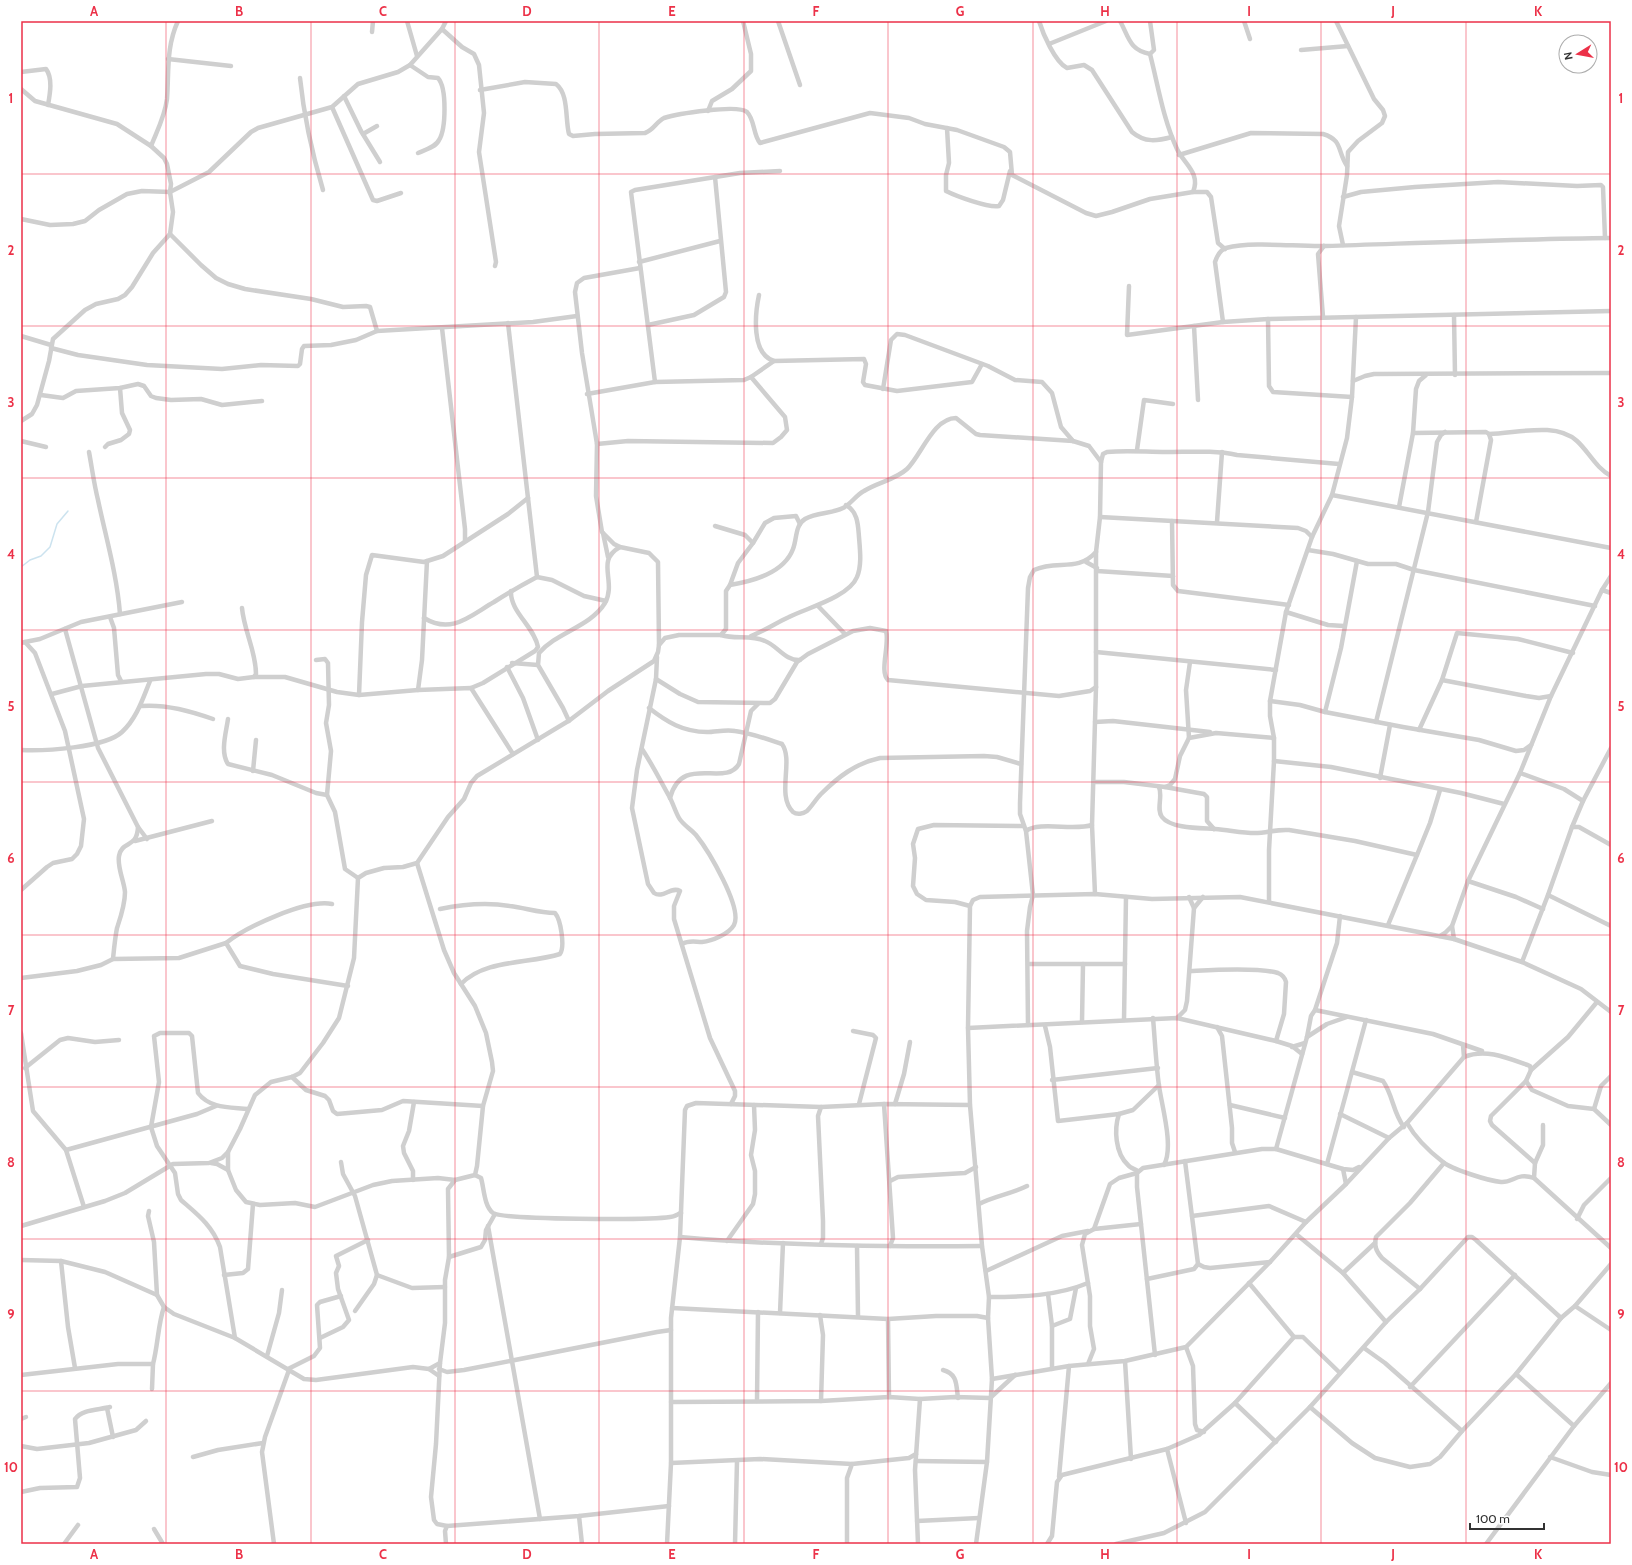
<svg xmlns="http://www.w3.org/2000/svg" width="1632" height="1565" font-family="Cabin,sans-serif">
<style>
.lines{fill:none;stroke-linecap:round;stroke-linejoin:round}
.stream{stroke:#cce3ef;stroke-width:1.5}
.street{stroke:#cfcfcf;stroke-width:4.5}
.grid{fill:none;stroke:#ec3148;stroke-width:1;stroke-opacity:0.55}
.neatline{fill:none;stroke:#ec3148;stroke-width:1.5}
.grid-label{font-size:13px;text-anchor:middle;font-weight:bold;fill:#ec3148}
</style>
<rect width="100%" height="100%" fill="#fff"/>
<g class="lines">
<path class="stream" d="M21,567L30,560L41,556L50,547L57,524L68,511"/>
<g class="street">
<path d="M407,21L417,56"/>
<path d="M778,21L800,85"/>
<path d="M1039,21C1043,34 1055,62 1067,68L1084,65L1092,70L1132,132C1145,143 1157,141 1172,137"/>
<path d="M1120,21C1129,37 1129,50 1150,54"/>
<path d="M1150,21L1154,50L1150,54C1158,85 1163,119 1177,149C1184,164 1201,173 1193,192"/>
<path d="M1244,21L1250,39"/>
<path d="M1336,21L1374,99L1383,110L1385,116L1382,123L1358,141L1348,152L1347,175L1339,226L1343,245"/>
<path d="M442,29L462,47L474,54L479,65L484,113L479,152L496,262L495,266"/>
<path d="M372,32L373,21"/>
<path d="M1049,44L1106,21"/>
<path d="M1301,50L1348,46"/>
<path d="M168,59L231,66"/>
<path d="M410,65L428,77L438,78C447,88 446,129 439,140C436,147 425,150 418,153"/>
<path d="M21,72L46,69C53,78 50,94 48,105"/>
<path d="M300,78C304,117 312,153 323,190"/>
<path d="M21,89L35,101L117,124L151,146L164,158L167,164L171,184L170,192L173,212L170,234L153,253L132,287L125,295L118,299L96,304L85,310L53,339L49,361L37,405L32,414L21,421"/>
<path d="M480,90L525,82L556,84C569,94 565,119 569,134L573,136L595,134L645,133C654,130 656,122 664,118C676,114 738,104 747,112C755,120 753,135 760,143L870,113L909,118L925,124L957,130L1004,147L1010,152L1012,175L1086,213L1096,216L1112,212L1150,199L1193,192H1207L1211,197L1218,243L1225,249"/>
<path d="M344,96L361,131L380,162"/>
<path d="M332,107L373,200L377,201L401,193"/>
<path d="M708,111L712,101L732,89L751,71V54L743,21"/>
<path d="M947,128L949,163L946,175V191C956,196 988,208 999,206L1003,200L1010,171"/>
<path d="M363,134L377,126"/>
<path d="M151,146C157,131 165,116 167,99C169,72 166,47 178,21"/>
<path d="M1179,155L1251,133L1323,134C1343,140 1337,151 1347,166"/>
<path d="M1343,197L1361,192L1415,187L1498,182L1577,186L1601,185L1603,187L1605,238"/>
<path d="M21,219L50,225L73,224L85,221L99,210L127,194L142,191L170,192L209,172L251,132L258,128L332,107L358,84L398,72L410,65L442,29L446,21"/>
<path d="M170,234L201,265L216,278L228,284L245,289L311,299L343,307L366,306L370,307L377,331L533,322L577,316"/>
<path d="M639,262L720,241"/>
<path d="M640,268L584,278L577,283L575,292L582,353L597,444L596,496L602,532L614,544L620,547L649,553L658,562L659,645"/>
<path d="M1129,286L1127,335L1223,322L1268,319L1611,311"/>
<path d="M759,295C755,314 751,354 774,361L864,359L866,364L863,382L865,385L897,391L972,382L982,364"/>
<path d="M1454,315L1455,375"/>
<path d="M1323,317L1318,254L1324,246"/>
<path d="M1268,319L1269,386L1273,392L1352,397"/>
<path d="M1223,322L1215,262C1217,256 1220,250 1226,248C1254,241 1297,247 1326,246C1421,243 1516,239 1611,238"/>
<path d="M648,325L694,315L724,297L726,292L715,177"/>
<path d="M1194,326L1198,400"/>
<path d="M442,328L465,529V541"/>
<path d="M21,336L51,345"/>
<path d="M51,348L78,355L147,365L222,369L261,365L298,366L300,364L302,349L304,346L331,345L356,340L377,331"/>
<path d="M1353,381L1365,376L1374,374L1611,373"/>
<path d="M655,382L631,192L635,190L740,173L780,171"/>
<path d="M883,389L891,340L897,334L905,335L988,366L1015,380L1042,382L1052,393L1061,427L1073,441"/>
<path d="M587,394L655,382L744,380L751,377L774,361"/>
<path d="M41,395L63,398L76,391L120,388L138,384L144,386L151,396L156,398L171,400L201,399L222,405L262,401"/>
<path d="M1413,433L1486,432L1489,434L1491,440L1489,451L1476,522"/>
<path d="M1489,434C1515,434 1555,421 1577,441C1589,452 1596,468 1611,476"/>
<path d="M21,441L46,447"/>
<path d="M597,444L628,441L773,443L781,437L787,430L785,417L751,377"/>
<path d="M105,447L108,444L121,440L129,434L130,430L122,413L120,388"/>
<path d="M1137,450L1144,400L1173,404"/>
<path d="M89,452C92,468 94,484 98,500C106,538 117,575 120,614"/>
<path d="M1332,495L1611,548"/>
<path d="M1399,507L1413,433L1416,389L1419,381L1426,375"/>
<path d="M1100,517L1298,528L1306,531L1312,537"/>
<path d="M1172,521L1173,585L1178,591L1289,605"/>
<path d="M1217,522L1222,452"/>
<path d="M715,526L745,535L753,543"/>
<path d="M603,533L608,557"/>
<path d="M1308,550L1333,554L1368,564H1396L1414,570L1595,606"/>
<path d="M1086,562L1097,568"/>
<path d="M1097,571L1173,576"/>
<path d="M1611,576L1602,590L1551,696L1520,773L1468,881L1452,926L1454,939L1522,962L1581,989L1611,1012"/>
<path d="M537,577L552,580L584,596L606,601"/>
<path d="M730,585C753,581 784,573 793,549C797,539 795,525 805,519C817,512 831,514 843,508C851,504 856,495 864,491C878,482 895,480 907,469C921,456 933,418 956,418L976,434L980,435L1073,441L1089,446L1101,462"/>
<path d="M1602,590L1611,593"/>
<path d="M818,606L845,634"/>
<path d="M242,608C244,631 256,651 256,674L254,677"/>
<path d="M1286,612L1328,625L1344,626"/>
<path d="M110,617L114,628L118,675L121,681"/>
<path d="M424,618C452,635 471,615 494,602C508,593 522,585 537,577L508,323"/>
<path d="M65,629L98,748L138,827C137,849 122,840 119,856C117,867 124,881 125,892C125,905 121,916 117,928C115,938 114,949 113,959"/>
<path d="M721,635C736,640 750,634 765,641C778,646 785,661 800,660"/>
<path d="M751,636C764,631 776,623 789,617C807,608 849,597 857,577C862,565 860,550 859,537C858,525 858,512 846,505"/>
<path d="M25,642L40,639L81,622L182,602"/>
<path d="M21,643L25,642L35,653L65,731L84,819L81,846L77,854L72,859L53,863L47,867L21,890"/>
<path d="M1096,652L1276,670"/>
<path d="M657,657L656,679L637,770L632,808L648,884L654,893C663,899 671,886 680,891L674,906V919L710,1038L735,1091V1096L731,1104"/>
<path d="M316,660L325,659L328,663L329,705L326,723L331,751L327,795L335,812L345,869L358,878"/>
<path d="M512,663L538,665"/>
<path d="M507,667L523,698L538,740"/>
<path d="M656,679L680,694L698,702L770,703L775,699L797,662L808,654L853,631L870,628L886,631C890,644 879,672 888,680L1059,696L1090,691L1096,687"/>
<path d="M1442,680L1526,696L1539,698L1551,696"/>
<path d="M471,688L483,683L535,651L538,647C534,626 510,612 511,591"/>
<path d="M418,690L422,660L427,561"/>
<path d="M52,694L82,686L206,674H219L238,679L254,677H285L337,692L359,695L418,690L471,688L513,754"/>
<path d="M359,695L362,622L366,575L372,555L424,562L443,556L508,514L528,498"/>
<path d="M1270,701L1300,705L1325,712L1403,727L1479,740L1516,751L1524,750L1531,745"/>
<path d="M141,706C164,704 191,711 213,719"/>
<path d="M649,708C667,722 683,732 707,732C716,732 726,729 735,731C751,733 767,739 782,744C794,761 776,795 793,812C797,815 803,814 807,811C812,806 816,799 821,794C838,777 856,763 880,758L984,756L997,757L1021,764"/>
<path d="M1325,712L1341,648L1357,561"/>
<path d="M228,719C226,733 220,752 228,764L272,775L316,793L327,795"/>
<path d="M569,721L563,708L538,665L539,653C557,632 590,627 605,603C617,581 595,561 620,547"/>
<path d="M1095,722L1113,721L1210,732"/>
<path d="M1376,722L1428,512L1437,442L1441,435L1445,432"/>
<path d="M1419,730L1442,680L1457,633L1518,639L1573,653"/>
<path d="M1189,738L1186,690L1190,662"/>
<path d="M642,749C652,764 660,780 669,796C673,803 675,811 679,818C683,825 691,829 696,835C708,850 743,908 734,925C729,934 712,941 702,942C695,942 689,940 682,944"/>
<path d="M21,750C44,751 105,748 122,732C137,718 143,698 150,681"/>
<path d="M1274,761L1331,767L1461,793L1504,804"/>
<path d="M253,771L256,740"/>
<path d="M1520,773L1564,789L1583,801"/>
<path d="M1380,778L1390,725"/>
<path d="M1094,782H1124L1165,787L1170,785L1175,779L1180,756L1189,738L1216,733L1274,738"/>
<path d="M1159,787C1163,797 1156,809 1162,817C1171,829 1202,828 1215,829C1229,830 1242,833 1255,833C1267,833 1276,829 1289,830L1355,841L1417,855L1430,823L1440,790"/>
<path d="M1165,787L1204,794L1207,797V821L1214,829"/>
<path d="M670,798C682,753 725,788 739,764L751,711L758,704"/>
<path d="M138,827L147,839"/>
<path d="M1572,827H1579L1611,845"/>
<path d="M1026,831C1039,821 1074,831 1092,825"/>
<path d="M135,841L212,821"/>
<path d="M417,863L444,950L454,973L475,1006L486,1033L492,1062L493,1071L483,1106L477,1166L475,1175L455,1180L448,1189L449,1257L445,1280V1323L440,1363L436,1444L431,1497L434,1520L437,1524L447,1526"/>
<path d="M1468,881L1516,897L1543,909"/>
<path d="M1095,894L1092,825L1096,687V552L1100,517L1101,462L1103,454L1107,452C1127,450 1146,452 1166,452C1190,452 1214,450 1237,455L1339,464"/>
<path d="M1548,895L1611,926"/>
<path d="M1269,902V850L1274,761V738L1270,716V701L1286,612L1312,537L1332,495L1347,438L1352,397L1356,317"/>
<path d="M970,906L955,902L926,900L917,894L913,886L915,858L913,844L918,829L934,825L1023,826"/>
<path d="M1194,908L1203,897"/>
<path d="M440,909C464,904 486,902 510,906C526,908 539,913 555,913C561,920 565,947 560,954C529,964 485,959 461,984"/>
<path d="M1388,925L1417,855"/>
<path d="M1440,936L1445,933L1452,926"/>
<path d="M226,943C246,927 306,899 332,904"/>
<path d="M1522,962L1548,895L1572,827L1583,801L1611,748"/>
<path d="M1028,964H1125"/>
<path d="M1190,971C1212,970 1259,967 1278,973C1283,975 1285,978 1286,982L1284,1014L1276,1041"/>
<path d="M21,978L77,971L101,965L113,959L179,958L226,943L240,966L273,974L348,986"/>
<path d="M1315,1010L1433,1034L1482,1051"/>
<path d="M1153,1018C1155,1041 1156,1064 1159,1086C1162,1107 1174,1147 1164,1165"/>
<path d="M1177,1018L1185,1010L1187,1001L1194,908L1189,897"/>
<path d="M1124,1020L1126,897"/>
<path d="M1082,1022L1083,964"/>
<path d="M1028,1025L1027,931L1030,907L1033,895L1026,831L1020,814V803L1028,588L1030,577L1034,570C1057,559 1077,573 1096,552"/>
<path d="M1045,1026L1050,1047L1058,1121L1119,1114"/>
<path d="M1217,1027L1222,1036L1232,1128V1143L1235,1152"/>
<path d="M968,1028L1177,1018L1276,1041L1292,1046L1302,1054"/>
<path d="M853,1031L873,1035L876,1038L859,1104"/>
<path d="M21,1033L33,1111L66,1150L84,1207"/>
<path d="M1307,1037L1327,1024L1347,1017"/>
<path d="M1463,1045L1464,1057"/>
<path d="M1292,1047L1305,1043"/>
<path d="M25,1068L60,1040L68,1038L95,1042L119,1040"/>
<path d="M1531,1070L1568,1037L1597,1002"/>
<path d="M1352,1072L1383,1081C1393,1095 1393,1113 1404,1127"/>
<path d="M292,1077L306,1090L325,1096L329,1100L333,1111L337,1114L382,1110L403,1101L483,1106"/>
<path d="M1052,1080L1158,1068"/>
<path d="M1526,1081L1532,1090L1568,1106L1594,1109L1611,1125"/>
<path d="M884,1104L893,1238L890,1246"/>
<path d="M895,1104L904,1074L910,1042"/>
<path d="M1230,1105L1285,1118"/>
<path d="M1594,1109L1601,1086L1611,1076"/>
<path d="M1340,1114L1389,1138"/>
<path d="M1407,1123C1415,1137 1430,1152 1443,1162C1451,1169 1489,1181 1501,1182C1513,1183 1517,1172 1534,1178L1611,1248"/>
<path d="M1276,1149L1307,1037L1311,1016L1315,1010L1337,943L1340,916"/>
<path d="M66,1150L197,1114L216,1106"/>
<path d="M341,1162L343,1174L355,1196L377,1275L412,1288L445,1287"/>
<path d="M211,1163L217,1164L228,1170L236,1190L246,1202L260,1205L295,1203L315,1207L373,1185L392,1181L438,1178L455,1180"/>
<path d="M1327,1164L1366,1020"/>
<path d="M1343,1169L1346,1184"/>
<path d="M228,1170V1152"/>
<path d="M1138,1171C1135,1169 1130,1168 1128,1165C1115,1153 1114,1129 1119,1114L1133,1110L1159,1085"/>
<path d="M475,1175L481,1178C484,1188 484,1206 493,1213C503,1220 651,1220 670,1217C674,1217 678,1214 681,1213"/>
<path d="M1534,1178L1535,1163L1543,1145V1125"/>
<path d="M413,1180V1171L404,1153L403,1146L409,1131L414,1102"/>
<path d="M890,1181L898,1177L965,1173L976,1167"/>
<path d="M979,1204C994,1196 1011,1194 1027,1186"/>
<path d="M149,1211L148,1216L154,1242L157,1295"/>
<path d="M1192,1216L1269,1206L1306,1222"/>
<path d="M1577,1219L1584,1205L1611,1178"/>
<path d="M21,1226L105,1201L125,1193L173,1164L209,1163L222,1158L228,1152L240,1129L255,1095L271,1082L292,1077L300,1073L323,1043L339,1018L354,958L358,878L366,873L384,868L403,867L417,863L448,817L464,799L471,783L477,776L570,720L608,691L654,661L658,652L659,645L665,638L679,635H721L726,629V591L730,585L738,563L753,543L765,523L774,518L796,516L800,524"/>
<path d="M488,1226L540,1519"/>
<path d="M1094,1229L1110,1184L1119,1178L1137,1173"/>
<path d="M1296,1234L1343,1273L1386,1322"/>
<path d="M680,1237C780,1246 882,1247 982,1246"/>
<path d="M727,1241L753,1204L755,1194V1171L751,1155L755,1130L754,1105"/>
<path d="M821,1244L823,1238V1221L818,1116L821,1107"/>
<path d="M857,1246L858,1316"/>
<path d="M449,1257L481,1247L485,1240L486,1230L495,1214"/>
<path d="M21,1260L61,1261L105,1272L157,1295L164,1307L174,1314L235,1338L304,1379L316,1380L413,1367L429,1369L439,1376"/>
<path d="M61,1261L68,1327L75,1368"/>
<path d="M1198,1264L1204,1267L1210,1268L1270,1262"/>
<path d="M986,1271L1062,1236L1088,1231"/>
<path d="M1343,1273L1375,1243"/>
<path d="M224,1275L243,1273L248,1269L253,1204"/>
<path d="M1147,1279L1194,1269L1198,1264L1185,1161"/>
<path d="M1249,1283L1294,1337"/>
<path d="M1420,1289L1382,1258C1376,1251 1374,1246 1376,1237L1410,1203L1444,1163"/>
<path d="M1048,1294L1052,1326V1369"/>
<path d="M989,1297C1022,1297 1057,1296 1088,1283"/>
<path d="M1575,1306L1611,1330"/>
<path d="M672,1308L888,1319L936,1316H977L988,1318"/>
<path d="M355,1311L374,1284L377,1275"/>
<path d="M780,1313L783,1243"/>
<path d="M820,1315L823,1335L821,1401"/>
<path d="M888,1319L889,1397"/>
<path d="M1052,1326L1070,1319L1076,1288"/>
<path d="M235,1338L220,1247C212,1225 197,1214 181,1200L178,1194L175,1173L157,1146L151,1127L159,1082L154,1036L160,1033H189L192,1036L198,1093C210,1109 231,1107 248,1109"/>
<path d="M320,1338L343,1327L349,1320L338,1289L336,1273L339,1266L336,1256L368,1240"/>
<path d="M1186,1347L1193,1366L1195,1424L1197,1430L1204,1432"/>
<path d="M1364,1348L1385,1363L1462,1431"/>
<path d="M1155,1355L1137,1187V1173L1143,1168L1262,1149H1276L1343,1169L1353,1170L1359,1167"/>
<path d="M267,1356L279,1313L282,1290"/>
<path d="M1125,1361L1131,1459"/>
<path d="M1088,1364L1094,1349L1090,1326V1296L1082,1245L1085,1234L1094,1229L1141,1224"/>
<path d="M288,1369L314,1356L320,1348L317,1305L320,1302L341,1296"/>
<path d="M429,1369L440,1363"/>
<path d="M439,1369L447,1372L464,1370L657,1332L671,1330"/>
<path d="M943,1370C958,1374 956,1385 958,1398"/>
<path d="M1516,1374L1574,1426"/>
<path d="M21,1375L118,1364H153C158,1345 158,1324 164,1307"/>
<path d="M992,1379L1069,1366L1125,1361L1186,1347L1270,1262L1306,1222L1346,1184L1389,1138L1407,1123L1464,1057C1486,1048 1508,1058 1530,1066L1531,1070L1526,1081L1491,1116L1490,1121L1492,1125L1535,1163"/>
<path d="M1410,1387L1515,1275"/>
<path d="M152,1389L153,1364"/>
<path d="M757,1401L758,1312"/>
<path d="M671,1402L821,1401L889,1397L920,1399L955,1397L990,1398L1015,1375"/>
<path d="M1235,1403L1276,1442"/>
<path d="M1310,1407L1352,1443L1375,1458L1410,1467L1430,1464L1440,1457L1462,1431L1516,1374L1561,1318L1575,1306L1611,1264"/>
<path d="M107,1408L113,1437"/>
<path d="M21,1419L26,1417"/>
<path d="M21,1446L37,1449L89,1443L136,1430L146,1421"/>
<path d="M1167,1449L1186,1523"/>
<path d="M193,1457L218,1450L263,1443"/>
<path d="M1550,1457L1592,1472L1611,1475"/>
<path d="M916,1461L987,1462"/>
<path d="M671,1463L760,1459L852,1464"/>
<path d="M1059,1477L1069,1366"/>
<path d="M21,1492L40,1488L77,1487L80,1478L75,1419C82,1409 99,1410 110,1407"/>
<path d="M579,1516L582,1544"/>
<path d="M917,1521L979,1518"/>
<path d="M154,1529L163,1544"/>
<path d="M64,1544L78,1525"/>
<path d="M274,1544L262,1452L265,1437L289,1370"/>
<path d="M446,1544L445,1531L447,1526L579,1516L669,1506"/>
<path d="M667,1544L671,1463V1318L680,1237L685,1110L687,1106L696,1103L821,1107L884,1104L970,1105"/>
<path d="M735,1544L737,1461"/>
<path d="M847,1544V1478L852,1464L909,1458L916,1454"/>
<path d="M918,1544L915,1470L920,1399"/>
<path d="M976,1544L987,1462L992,1379L988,1318L989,1297L982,1246L970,1105L968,1028L970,906L973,900L980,897L1095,894L1152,899L1240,897L1454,939"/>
<path d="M1047,1544L1052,1536L1057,1482L1062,1475L1167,1449L1199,1435L1235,1403L1294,1337H1303L1340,1373"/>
<path d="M1116,1544L1164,1533L1205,1512L1310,1407L1386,1322L1420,1289L1468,1237H1472L1476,1240L1561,1318"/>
<path d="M1486,1544L1574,1426L1611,1383"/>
</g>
</g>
<path class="grid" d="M166,21V1544M311,21V1544M455,21V1544M599,21V1544M744,21V1544M888,21V1544M1033,21V1544M1177,21V1544M1321,21V1544M1466,21V1544M21,174H1611M21,326H1611M21,478H1611M21,630H1611M21,782H1611M21,935H1611M21,1087H1611M21,1239H1611M21,1391H1611"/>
<rect width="1632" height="1565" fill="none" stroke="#ffffff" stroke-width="44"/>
<g transform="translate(1578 54) rotate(259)"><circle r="19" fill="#ffffff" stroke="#adadad"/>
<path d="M0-3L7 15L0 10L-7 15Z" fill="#ec3148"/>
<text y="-6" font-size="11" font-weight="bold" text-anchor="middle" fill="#323232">N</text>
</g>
<path d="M1470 1523v6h74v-6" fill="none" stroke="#323232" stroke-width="2"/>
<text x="1476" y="1523" font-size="12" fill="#323232" stroke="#ffffff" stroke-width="3" paint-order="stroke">100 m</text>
<rect x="22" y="22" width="1588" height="1521" class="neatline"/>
<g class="grid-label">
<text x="94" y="16">A</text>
<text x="239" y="16">B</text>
<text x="383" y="16">C</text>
<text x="527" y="16">D</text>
<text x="672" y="16">E</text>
<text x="816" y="16">F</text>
<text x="960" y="16">G</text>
<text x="1105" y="16">H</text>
<text x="1249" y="16">I</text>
<text x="1393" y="16">J</text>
<text x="1538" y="16">K</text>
<text x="11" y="103">1</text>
<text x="1621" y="103">1</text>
<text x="11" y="255">2</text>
<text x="1621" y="255">2</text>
<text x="11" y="407">3</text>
<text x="1621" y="407">3</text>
<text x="11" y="559">4</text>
<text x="1621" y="559">4</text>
<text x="11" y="711">5</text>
<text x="1621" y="711">5</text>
<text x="11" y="863">6</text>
<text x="1621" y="863">6</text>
<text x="11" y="1015">7</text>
<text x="1621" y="1015">7</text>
<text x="11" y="1167">8</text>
<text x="1621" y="1167">8</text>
<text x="11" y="1319">9</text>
<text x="1621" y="1319">9</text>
<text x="11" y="1472">10</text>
<text x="1621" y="1472">10</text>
<text x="94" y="1559">A</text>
<text x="239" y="1559">B</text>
<text x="383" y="1559">C</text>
<text x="527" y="1559">D</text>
<text x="672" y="1559">E</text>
<text x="816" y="1559">F</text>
<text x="960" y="1559">G</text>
<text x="1105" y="1559">H</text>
<text x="1249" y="1559">I</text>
<text x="1393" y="1559">J</text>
<text x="1538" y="1559">K</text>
</g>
</svg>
